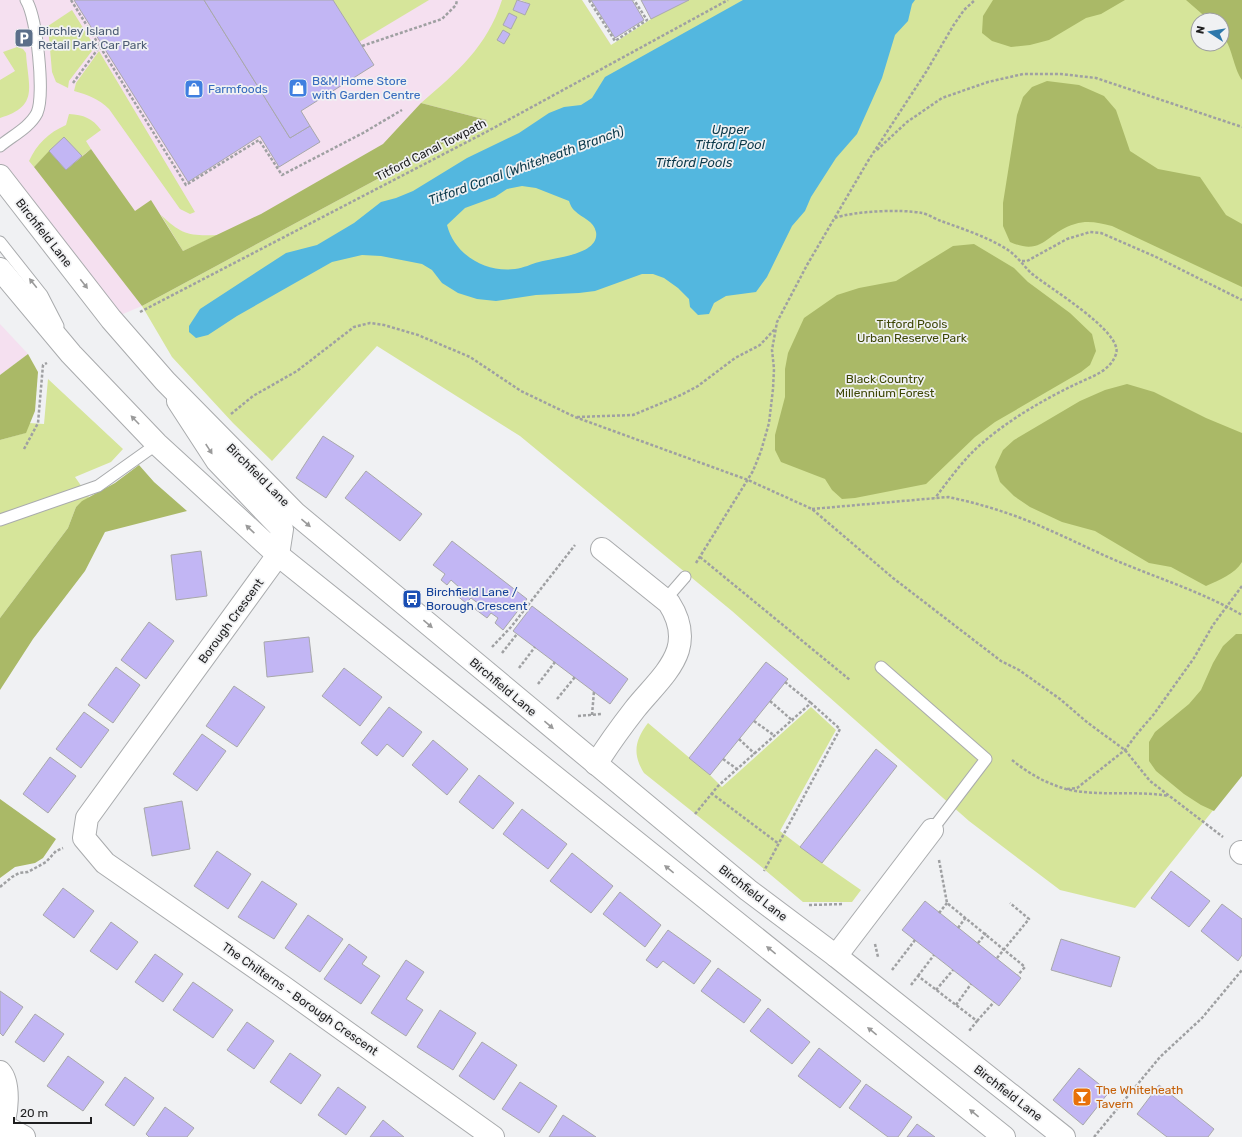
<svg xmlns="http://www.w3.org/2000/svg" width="1242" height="1137" font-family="Rubik,sans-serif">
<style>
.commercial{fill:#f5e0f0}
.green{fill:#d6e59a;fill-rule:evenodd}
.forest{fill:#aab967}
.water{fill:#53b7df;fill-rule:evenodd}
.building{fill:#c2b6f4;stroke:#a8a8aa}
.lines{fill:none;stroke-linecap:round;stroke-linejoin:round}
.service-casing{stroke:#a9abad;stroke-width:13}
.minor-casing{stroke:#a9abad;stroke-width:24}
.primary-casing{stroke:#a9abad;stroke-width:24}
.path{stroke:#9fa0a2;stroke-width:2.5;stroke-dasharray:3 2;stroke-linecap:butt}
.service{stroke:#fff;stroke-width:11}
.minor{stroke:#fff;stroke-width:22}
.primary{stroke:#fff;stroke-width:22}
.oneway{fill:#9a9a9a}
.labels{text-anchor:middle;stroke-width:3.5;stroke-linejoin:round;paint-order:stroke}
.service-label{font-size:12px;fill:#4e5e75;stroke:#f0f1f3;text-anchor:start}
.shop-label{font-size:12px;fill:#366cbe;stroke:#f0f1f3;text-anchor:start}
.street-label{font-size:12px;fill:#1e1e1f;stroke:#f0f1f3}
.park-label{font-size:12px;fill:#3e4706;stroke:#f0f1f3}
.transit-label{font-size:12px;fill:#164399;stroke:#f0f1f3;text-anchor:start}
.food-label{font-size:12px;fill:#c56008;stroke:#f0f1f3;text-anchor:start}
.water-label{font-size:13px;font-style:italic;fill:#0d3a4b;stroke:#f0f1f3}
</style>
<rect width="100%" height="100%" fill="#f0f1f3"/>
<g class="commercial">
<path d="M0,0H582L616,52L142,306L111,319L0,176Z"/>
<path d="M0,324L28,354L0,375Z"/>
</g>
<g class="green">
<path d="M333,0H429L359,42Z"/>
<path d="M502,0H517L513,10L525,15L530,4L521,0H582L611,45L651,19L689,0H1242V774L1135,908L1060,890L969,821L732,611L520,436L377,346L272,461L233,423L172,357L142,306L487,120L421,103C457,72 487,47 502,0ZM1198,20H1222V44H1198Z"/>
<path d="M72,10L95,47L69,81L68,88L56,82L52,72L48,26Z"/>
<path d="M17,47L23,49L26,53C28,87 40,106 0,118V80L15,71L3,52Z"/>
<path d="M99,51L195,212L190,214L180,209L109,109C99,99 88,95 74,91L76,83Z"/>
<path d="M69,114C84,115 92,118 101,130L86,141L91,149L82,156L64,137L34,167L29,161C37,144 48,133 66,125Z"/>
<path d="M161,215C182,235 189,236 218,235L183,251Z"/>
<path d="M48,379L123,449L111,462L75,477L89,497L76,507L68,528L0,618V440L25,433L29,423L44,424Z"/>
<path d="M811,707L836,730L780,831L822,863L861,890L852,902H803L758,864L644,773C632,754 635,740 648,723L710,775L722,787Z"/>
</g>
<g class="forest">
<path d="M993,0H1125L1101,14L1086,18L1049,40L1030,45L1011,47L992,41L982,33L983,16Z"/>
<path d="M1186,0H1242V80C1233,67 1232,45 1222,35V20H1209Z"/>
<path d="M1047,81L1079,85L1104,96L1116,110L1130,151L1158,169L1200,177L1226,215L1242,224V287L1112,226C1099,223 1088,220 1075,224C1046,232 1044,257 1010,242L1003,226V203L1017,115L1023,97L1032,87Z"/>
<path d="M421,103L487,120L142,306L34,167L49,151L66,170L91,149L135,211L151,200L183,251L261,214L383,144Z"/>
<path d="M974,244L1014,268L1028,282L1070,313L1092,334L1096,351L1090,365L1081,372L995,422L975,437L926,484L855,498L842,499L832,490L825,479L781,462L775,450V435L785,397V369L788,353L804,318L837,295L859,288L896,281L953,246Z"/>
<path d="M28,354L38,372L35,411L26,433L0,440V375Z"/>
<path d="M1127,384L1154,392L1206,418L1242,433V562C1235,574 1219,580 1206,586L1171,567L1149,563L1095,531L1062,522L1030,507L1014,496L1000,482L995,467L1003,450L1014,440L1080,401L1105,390Z"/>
<path d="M139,465L154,482L187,511L105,532L85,571L33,639L0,690V618L68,528L76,507L82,501L115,483Z"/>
<path d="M1236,634H1242V776L1214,811L1201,805L1184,794L1156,771L1149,761V742L1155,732L1189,704L1201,690L1213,663L1223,646Z"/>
<path d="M0,799L56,839L43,858L35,863L15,867L0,878Z"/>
</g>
<path class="water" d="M743,0H915L912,4L908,21L895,35L882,78L857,134L836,158L811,197L805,211L792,226L767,277L756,292L726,296L714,303L709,314L698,315L690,307L689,299L678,288L664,278L653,274H642L595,291L579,293L536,295L496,301L477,299L458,293L442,283L432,270L422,264L381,256L362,255L332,262L237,316L208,335L196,338L189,332V326L200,309L286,253L317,245L354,223L381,202L396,198L413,191L467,158L519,133L549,113L564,107L581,105L592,98L605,77ZM522,186L536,188L569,201C570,204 572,209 575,211C582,218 594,221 596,232C600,255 552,258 539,262C531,264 524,268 515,269C485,273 454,254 447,225L465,208L495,197L507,189Z"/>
<g class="building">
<path d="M74,0H204L290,138L310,126L320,142L279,167L260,136L188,182Z"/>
<path d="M204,0H333L374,65L301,111L310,126L290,138Z"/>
<path d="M517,0L530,4L525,15L513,10Z"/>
<path d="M591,0H632L644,20L615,38Z"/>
<path d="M641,0H689L651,19Z"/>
<path d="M509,13L517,17L511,29L503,25Z"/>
<path d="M503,30L510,34L504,44L497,40Z"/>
<path d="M64,137L82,156L66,170L49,151Z"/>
<path d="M323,436L354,456L326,498L296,478Z"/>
<path d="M366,471L422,514L400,541L345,498Z"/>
<path d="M452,541L527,599L503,630L495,623L498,618L491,613L487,618L475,609L479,604L471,598L466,603L455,594L460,588L451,580L447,585L441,580L445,574L433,565Z"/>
<path d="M201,551L207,596L176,600L171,555Z"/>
<path d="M532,606L628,679L610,704L513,631Z"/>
<path d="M149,622L174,641L146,679L121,660Z"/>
<path d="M309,637L313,672L267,677L264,642Z"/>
<path d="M766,662L788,679L710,775L689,758Z"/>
<path d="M116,667L140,685L113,723L88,705Z"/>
<path d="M344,668L382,697L360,726L322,696Z"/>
<path d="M234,686L265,707L237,747L206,726Z"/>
<path d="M389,707L422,732L403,757L387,744L377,756L361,743Z"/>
<path d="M84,712L109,730L81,768L56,749Z"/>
<path d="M202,734L226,751L197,791L173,774Z"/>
<path d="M433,740L468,769L447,795L412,765Z"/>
<path d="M876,749L897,766L822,863L800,847Z"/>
<path d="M50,757L76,776L48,813L23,794Z"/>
<path d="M479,775L514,803L493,829L459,802Z"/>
<path d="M182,801L190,849L152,856L144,808Z"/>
<path d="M522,809L567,844L548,869L503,834Z"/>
<path d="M217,851L251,874L228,909L194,886Z"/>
<path d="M572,853L613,886L591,913L550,881Z"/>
<path d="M1171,871L1210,901L1189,927L1151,898Z"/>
<path d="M262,881L297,904L274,939L238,917Z"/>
<path d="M63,888L94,911L74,938L43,915Z"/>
<path d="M620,892L661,925L645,947L603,914Z"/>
<path d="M925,901L1021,978L999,1006L902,930Z"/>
<path d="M1222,904L1242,919V955L1238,961L1201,931Z"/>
<path d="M308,915L343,939L320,972L285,948Z"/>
<path d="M111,922L138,942L117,970L90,951Z"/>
<path d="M668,930L711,961L694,984L663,961L657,968L646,960Z"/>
<path d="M1061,939L1120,957L1111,987L1051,970Z"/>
<path d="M349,944L367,957L362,964L380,976L361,1004L324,979Z"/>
<path d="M155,954L183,974L163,1002L135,982Z"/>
<path d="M406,960L424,972L406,999L423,1010L406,1036L371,1013Z"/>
<path d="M718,968L761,1000L744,1023L701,991Z"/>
<path d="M193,982L233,1010L213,1038L173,1010Z"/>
<path d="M0,991L23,1007L3,1036L0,1033Z"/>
<path d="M768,1008L810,1042L792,1064L750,1031Z"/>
<path d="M440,1010L476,1033L453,1070L417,1047Z"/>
<path d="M35,1014L64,1034L44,1062L15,1042Z"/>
<path d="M247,1022L274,1041L254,1069L227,1050Z"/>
<path d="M482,1042L517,1065L494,1100L459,1076Z"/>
<path d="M819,1048L861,1081L840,1108L798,1076Z"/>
<path d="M290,1053L321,1075L301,1104L270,1082Z"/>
<path d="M68,1056L104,1082L83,1111L47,1086Z"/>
<path d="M1079,1068L1109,1092L1083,1125L1053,1100Z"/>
<path d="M125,1077L154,1098L134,1126L105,1105Z"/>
<path d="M520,1082L557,1106L539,1133L502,1109Z"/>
<path d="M866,1084L912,1117L898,1137H888L849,1108Z"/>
<path d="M1159,1085L1214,1129L1208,1137H1167L1137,1114Z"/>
<path d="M338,1087L366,1107L346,1135L318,1115Z"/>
<path d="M165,1107L194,1128L187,1137H149L146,1134Z"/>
<path d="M563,1115L596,1137H549Z"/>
<path d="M383,1120L404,1137H370Z"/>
<path d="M917,1124L935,1137H907Z"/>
</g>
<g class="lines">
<defs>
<g id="service">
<path d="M0,146C12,136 30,127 37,113C45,95 37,17 26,0"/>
<path d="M0,242L42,295L58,326"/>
<path d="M0,520L98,486L157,444"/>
<path d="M665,600L685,577"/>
<path d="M881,667L986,759L932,830"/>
</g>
<g id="minor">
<path d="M178,401L217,461L282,529L278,555L87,818L84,838L105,863L282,986L493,1137"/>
<path d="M596,764C608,745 621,727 635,709C649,691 671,672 678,650C683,633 678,617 669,603L602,549"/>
<path d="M1241,852L1242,853"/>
<path d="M836,956L932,830"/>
<path d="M0,1072C10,1083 8,1117 0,1128"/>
<path d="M2,1125L24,1137"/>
</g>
<g id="primary">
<path d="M0,176L111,319L165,381L295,513L748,890L836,956L1064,1137"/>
<path d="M0,269L71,354L157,444L278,555L1004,1137"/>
</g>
</defs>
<use href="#service" class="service-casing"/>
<use href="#minor" class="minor-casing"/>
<use href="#primary" class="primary-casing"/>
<g class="path">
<path d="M71,0L186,185L259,140L282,175L363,133L402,110"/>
<path d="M589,0L615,41L647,20L634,0"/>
<path d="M362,46L442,19L456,5L457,0"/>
<path d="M73,83L100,46"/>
<path d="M877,150L907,122L942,98L988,82L1023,74H1061L1096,78L1242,127"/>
<path d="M835,218C854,211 901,209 922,213C928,214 935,219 941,221C963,229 988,237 1008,250C1017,256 1023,265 1031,273C1046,286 1124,332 1116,354C1110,372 1090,377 1074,385C1041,401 1007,421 980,445C962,461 949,480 935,498"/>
<path d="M1022,261H1027L1067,239L1090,232L1101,233L1154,256L1242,300"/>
<path d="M140,312L488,131L728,0"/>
<path d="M231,414L253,396L297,371L354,327L370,323L384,325L418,335L470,357L521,391L575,417L748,480L812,509L893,578L1001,661L1019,670L1060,699L1088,723L1125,750L1150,781L1223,837"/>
<path d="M577,417L633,415L681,395L698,386L735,358L760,345L775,329"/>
<path d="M24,449L38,423L43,365L47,363"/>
<path d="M812,509L948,497C982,504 1017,515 1049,530C1075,541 1101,555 1127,565C1166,581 1206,594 1242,615"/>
<path d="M700,557L850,680"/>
<path d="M696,563L753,471L761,451L769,423L773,389L774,369L772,350L777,322L807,265L868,161L926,72L953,26L964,10L975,0"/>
<path d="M492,647L511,627L575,545"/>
<path d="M502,653L517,634"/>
<path d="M519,668L535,647"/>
<path d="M785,682L811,703"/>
<path d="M538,684L555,662"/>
<path d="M557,699L575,677"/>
<path d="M770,701L793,721"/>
<path d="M592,715L594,691"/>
<path d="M578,716L601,714"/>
<path d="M754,721L775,736"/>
<path d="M739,739L755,754"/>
<path d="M723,759L737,769"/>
<path d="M1012,760C1028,773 1045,783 1066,789C1099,797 1135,790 1169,796"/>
<path d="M1067,789L1077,788L1125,750L1136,735L1154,714L1194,658L1213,625L1242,586"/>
<path d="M711,793L779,844"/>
<path d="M695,814L718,786L811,703L840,729L764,871"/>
<path d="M939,860L947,903L1025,967L1018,975"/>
<path d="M0,887L12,877L19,873L28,872L46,862L56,851L63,848"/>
<path d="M809,905L844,904"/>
<path d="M939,913L947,903"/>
<path d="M958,928L966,917"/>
<path d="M978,943L986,933"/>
<path d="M875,944L878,957"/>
<path d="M997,958L1029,919L1010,903"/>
<path d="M892,970L915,940"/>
<path d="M918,976L934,955"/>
<path d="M911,985L918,976L977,1021L969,1031"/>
<path d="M936,990L953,970"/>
<path d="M956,1005L971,984"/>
<path d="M977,1021L994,1002"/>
<path d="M1094,1137L1160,1057L1202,1018L1242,970"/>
</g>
<use href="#service" class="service"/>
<use href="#minor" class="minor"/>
<use href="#primary" class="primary"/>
</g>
<defs><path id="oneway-solid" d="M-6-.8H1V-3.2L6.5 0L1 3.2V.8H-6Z"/></defs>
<g class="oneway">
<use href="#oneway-solid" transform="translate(33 283) rotate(-129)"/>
<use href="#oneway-solid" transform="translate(84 284) rotate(52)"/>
<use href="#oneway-solid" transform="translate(135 420) rotate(-134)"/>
<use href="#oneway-solid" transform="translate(209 449) rotate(57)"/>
<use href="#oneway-solid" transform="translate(306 523) rotate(40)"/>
<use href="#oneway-solid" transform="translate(250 529) rotate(-137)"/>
<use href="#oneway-solid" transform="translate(428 624) rotate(40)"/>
<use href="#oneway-solid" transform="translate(549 725) rotate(40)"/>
<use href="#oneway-solid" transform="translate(669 869) rotate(-141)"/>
<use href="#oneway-solid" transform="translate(771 950) rotate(-141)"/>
<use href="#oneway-solid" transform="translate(872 1031) rotate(-141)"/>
<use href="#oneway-solid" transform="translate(974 1113) rotate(-141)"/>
</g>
<defs>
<symbol id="parking-square" viewBox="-11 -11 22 22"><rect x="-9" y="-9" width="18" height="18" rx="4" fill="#5c6f8a" stroke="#f0f1f3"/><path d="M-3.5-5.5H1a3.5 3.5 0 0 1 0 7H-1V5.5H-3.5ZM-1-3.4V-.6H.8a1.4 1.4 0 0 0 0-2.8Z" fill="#fff"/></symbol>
<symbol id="shop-square" viewBox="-11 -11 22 22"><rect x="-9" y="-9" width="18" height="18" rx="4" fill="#3f7fe0" stroke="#f0f1f3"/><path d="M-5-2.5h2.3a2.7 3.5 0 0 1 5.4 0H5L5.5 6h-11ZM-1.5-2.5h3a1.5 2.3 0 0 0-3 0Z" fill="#fff"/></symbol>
<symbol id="bus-square" viewBox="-11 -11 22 22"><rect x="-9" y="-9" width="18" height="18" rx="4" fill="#1a4fb4" stroke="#f0f1f3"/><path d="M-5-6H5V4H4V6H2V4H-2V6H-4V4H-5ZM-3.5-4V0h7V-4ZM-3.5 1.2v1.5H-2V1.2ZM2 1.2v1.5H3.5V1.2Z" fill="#fff"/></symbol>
<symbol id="bar-square" viewBox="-11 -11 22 22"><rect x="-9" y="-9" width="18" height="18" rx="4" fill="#e8710a" stroke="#f0f1f3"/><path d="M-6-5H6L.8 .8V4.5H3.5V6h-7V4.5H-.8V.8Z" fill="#fff"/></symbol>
</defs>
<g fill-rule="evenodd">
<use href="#parking-square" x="13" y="27" width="22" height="22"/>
<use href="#shop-square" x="287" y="77" width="22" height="22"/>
<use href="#shop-square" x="183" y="78" width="22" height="22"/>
<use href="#bus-square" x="401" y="588" width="22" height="22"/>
<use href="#bar-square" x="1071" y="1086" width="22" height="22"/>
</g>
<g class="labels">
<g class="service-label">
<text x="38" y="35">Birchley Island<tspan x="38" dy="14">Retail Park Car Park</tspan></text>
</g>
<g class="shop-label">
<text x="312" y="85">B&amp;M Home Store<tspan x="312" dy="14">with Garden Centre</tspan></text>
<text x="208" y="93">Farmfoods</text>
</g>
<g class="street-label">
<text transform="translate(431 150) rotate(-27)" y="4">Titford Canal Towpath</text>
<text transform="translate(44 233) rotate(52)" y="4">Birchfield Lane</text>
<text transform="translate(258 475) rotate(45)" y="4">Birchfield Lane</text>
<text transform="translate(231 621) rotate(-54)" y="4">Borough Crescent</text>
<text transform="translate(503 687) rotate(40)" y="4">Birchfield Lane</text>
<text transform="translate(753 893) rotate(38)" y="4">Birchfield Lane</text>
<text transform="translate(300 999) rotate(35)" y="4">The Chilterns - Borough Crescent</text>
<text transform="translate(1008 1093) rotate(38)" y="4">Birchfield Lane</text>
</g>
<g class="park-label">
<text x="912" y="328">Titford Pools<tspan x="912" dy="14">Urban Reserve Park</tspan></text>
<text x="885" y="383">Black Country<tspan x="885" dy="14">Millennium Forest</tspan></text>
</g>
<g class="transit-label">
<text x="426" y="596">Birchfield Lane /<tspan x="426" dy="14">Borough Crescent</tspan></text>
</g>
<g class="food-label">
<text x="1096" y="1094">The Whiteheath<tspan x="1096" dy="14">Tavern</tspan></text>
</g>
<g class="water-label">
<text x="730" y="134">Upper<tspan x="730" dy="15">Titford Pool</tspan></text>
<text x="694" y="167">Titford Pools</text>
<text transform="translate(526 165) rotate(-20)" y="5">Titford Canal (Whiteheath Branch)</text>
</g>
</g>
<g transform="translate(1210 32) rotate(282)"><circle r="19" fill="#f0f1f3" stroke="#9c9d9e"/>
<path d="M0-3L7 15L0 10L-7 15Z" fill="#2e78ab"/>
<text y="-6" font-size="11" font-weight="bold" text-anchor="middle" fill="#1e1e1f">N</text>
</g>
<path d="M14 1117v6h77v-6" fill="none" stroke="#1e1e1f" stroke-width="2"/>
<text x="20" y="1117" font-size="12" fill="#1e1e1f" stroke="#f0f1f3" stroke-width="3" paint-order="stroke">20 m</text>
</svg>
